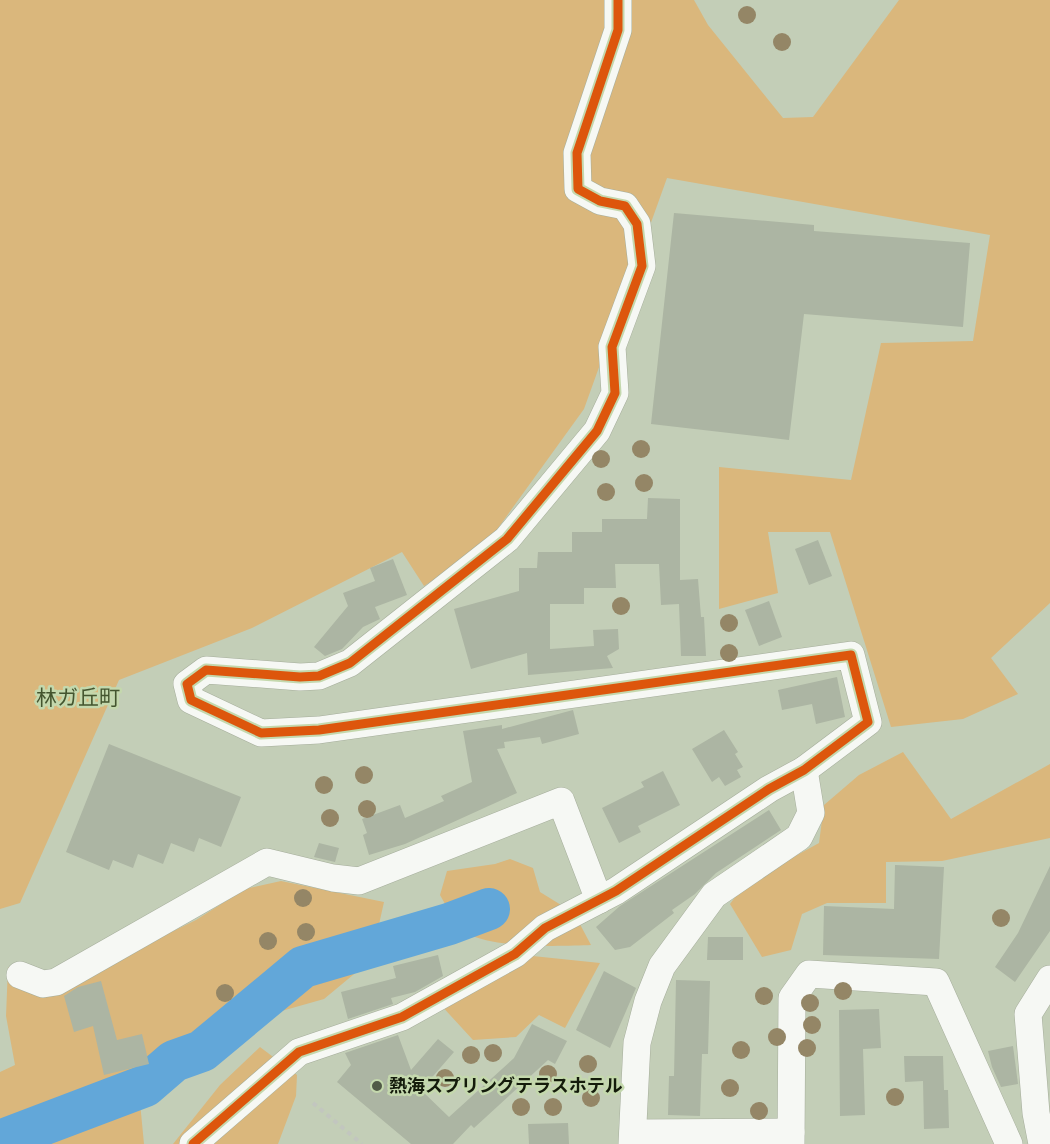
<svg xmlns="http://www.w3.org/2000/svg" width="1050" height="1144" font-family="'Nunito Sans','Noto Sans JP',sans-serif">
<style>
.green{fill:#dab77c}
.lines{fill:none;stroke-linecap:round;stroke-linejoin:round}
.river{stroke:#62a7d9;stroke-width:42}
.building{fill:#acb5a3}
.minor-casing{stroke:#a5ad9b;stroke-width:28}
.path{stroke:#c2c6bf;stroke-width:4;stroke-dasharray:4.5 4.5;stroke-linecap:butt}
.minor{stroke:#f6f8f4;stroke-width:27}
.cycleway-casing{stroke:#c4d8ad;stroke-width:13}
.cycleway{stroke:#dd560c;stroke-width:9}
.tree{fill:#948666}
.poi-dot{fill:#515a47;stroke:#c4d8ad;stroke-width:2}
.labels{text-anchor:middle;stroke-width:5;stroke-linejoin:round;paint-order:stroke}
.poi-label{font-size:18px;font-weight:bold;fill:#141b0b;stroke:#c4d8ad;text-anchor:start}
.quarter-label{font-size:21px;fill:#44552f;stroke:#c4d8ad}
</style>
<rect width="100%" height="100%" fill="#c3ceb7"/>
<g class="green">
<path d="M0,0H694L708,25L783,118L813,117L899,0H1050V603L991,658L1018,694L963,719L891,727L830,532H768L778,593L719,609V467L851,480L881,343L973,341L990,235L667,178L584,409L485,546L424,586L402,552L252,628L119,680L20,903L0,909Z"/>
<path d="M903,752L951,819L1050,764V838L942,861L886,862V903H827L802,914L791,950L762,957L730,904L745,884L819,843L824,805L859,775Z"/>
<path d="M510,859L533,868L540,892L574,913L591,945C562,946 479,950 459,927C452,918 446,905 440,895L447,871L495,864Z"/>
<path d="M281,881L384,902L371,960L324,999L271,1014L247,1037L173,1056L174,1061L74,1109L40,1134L139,1092L144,1144H0V1072L15,1065L6,1016L8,967L40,983L149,943L196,920L245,889Z"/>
<path d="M523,955L600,963L565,1028L539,1015L516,1037L473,1040L439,1003Z"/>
<path d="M260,1047L297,1075L296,1096L278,1144H173L220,1085Z"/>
</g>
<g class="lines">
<path class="river" d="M0,1141L145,1086L174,1061L202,1051L303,967L449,924L489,909"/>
</g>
<g class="building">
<path d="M674,213L814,225V231L970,243L963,327L804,314L789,440L651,424Z"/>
<path d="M648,498L680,499V580L698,579L701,617H704L706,656H681L679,604L661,605L659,564H615L616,588H584V604H550V649L594,646L593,630L618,629L619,649L607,656L613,668L528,675L527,653L471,669L454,609L519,591V568H537L538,552H572V532H602V519H647Z"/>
<path d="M818,540L832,576L809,585L795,549Z"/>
<path d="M393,559L407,595L375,607L380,619L363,627L342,649L325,656L314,647L348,606L343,593L375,581L370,568Z"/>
<path d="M769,601L782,637L759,646L745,610Z"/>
<path d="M837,677L845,717L816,724L812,704L782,710L778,690Z"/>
<path d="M573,710L579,734L542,744L540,737L504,742L505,748L497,749L517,793L405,844L369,855L363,835L367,833L362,819L400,805L405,818L444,801L441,796L472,782L463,731L502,725V729Z"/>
<path d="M724,730L738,752L735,754L743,767L737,770L741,777L725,786L719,777L712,782L692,749Z"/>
<path d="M109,744L241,797L221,847L199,838L194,852L171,843L163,864L138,854L133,868L113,860L109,870L66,852Z"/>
<path d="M663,771L680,805L638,826L641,832L619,843L602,808L644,787L641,782Z"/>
<path d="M769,810L781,830L716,873L695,894L672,910L674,913L630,947L615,950L596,927L620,906Z"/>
<path d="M319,843L339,848L335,862L314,857Z"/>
<path d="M895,865L944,867L939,959L823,955L824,906L894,909Z"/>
<path d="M1050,866V931L1015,982L995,967L1018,933Z"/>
<path d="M708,937H743V960H707Z"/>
<path d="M438,955L443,976L415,992L391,998L393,1004L348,1019L341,992L396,978L393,966Z"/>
<path d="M604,971L636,988L610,1048L576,1030Z"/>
<path d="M676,980L710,981L708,1054H702L700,1116L668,1115L669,1076H674Z"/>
<path d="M101,981L117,1040L142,1034L149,1064L104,1075L93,1026L74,1032L64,996L78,987Z"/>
<path d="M879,1009L881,1048L863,1049L865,1115L840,1116L839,1010Z"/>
<path d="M532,1024L567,1041L555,1064L548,1060L474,1128L471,1125L453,1144H411L337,1082L351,1065L345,1053L398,1035L411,1070L438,1039L454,1052L421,1090L449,1117L514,1058Z"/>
<path d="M1013,1046L1018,1084L1001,1087L992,1067L988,1051Z"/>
<path d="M904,1056H943L944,1090H948L949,1128L924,1129L923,1081L905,1082Z"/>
<path d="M568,1123L569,1144H529L528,1124Z"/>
</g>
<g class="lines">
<defs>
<g id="minor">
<path d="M20,975L43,984L56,982L267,862L333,878L359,881L561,801L599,900"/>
<path d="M633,1133L791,1132"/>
<path d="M193,1144L299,1052L402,1017L515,954L545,928L616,891L769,789L804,770L868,722L851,655L319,730L261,733L191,700L187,684L206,670L300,677L319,676L350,663L507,539L597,431L615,393L612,347L642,266L637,224L625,206L600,201L578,189L577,153L618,30V0"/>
<path d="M632,1144L637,1043L648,1001L662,966L714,895L799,837L811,813L804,770"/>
<path d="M791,1144L792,998L809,974L936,982L1009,1144"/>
<path d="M1042,1144L1036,1113L1028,1014L1050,979"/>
</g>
</defs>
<use href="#minor" class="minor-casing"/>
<path class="path" d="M313,1103L362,1144"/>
<use href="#minor" class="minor"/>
<defs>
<path id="cycleway" d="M193,1144L299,1052L402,1017L515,954L545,928L616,891L769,789L804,770L868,722L851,655L319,730L261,733L191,700L187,684L206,670L300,677L319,676L350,663L507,539L597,431L615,393L612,347L642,266L637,224L625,206L600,201L578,189L577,153L618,30V0"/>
</defs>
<use href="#cycleway" class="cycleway-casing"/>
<use href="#cycleway" class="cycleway"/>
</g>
<g class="tree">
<circle cx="747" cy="15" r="9"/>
<circle cx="782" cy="42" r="9"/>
<circle cx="641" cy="449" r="9"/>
<circle cx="601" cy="459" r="9"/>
<circle cx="644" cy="483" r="9"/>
<circle cx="606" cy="492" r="9"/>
<circle cx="621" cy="606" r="9"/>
<circle cx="729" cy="623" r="9"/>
<circle cx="729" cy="653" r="9"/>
<circle cx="364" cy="775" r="9"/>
<circle cx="324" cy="785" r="9"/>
<circle cx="367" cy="809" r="9"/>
<circle cx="330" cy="818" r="9"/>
<circle cx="303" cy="898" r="9"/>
<circle cx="1001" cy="918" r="9"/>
<circle cx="306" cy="932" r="9"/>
<circle cx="268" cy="941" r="9"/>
<circle cx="843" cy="991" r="9"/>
<circle cx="225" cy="993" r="9"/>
<circle cx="764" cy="996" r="9"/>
<circle cx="810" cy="1003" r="9"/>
<circle cx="812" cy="1025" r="9"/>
<circle cx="777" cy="1037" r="9"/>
<circle cx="807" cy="1048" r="9"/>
<circle cx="741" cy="1050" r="9"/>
<circle cx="493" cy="1053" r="9"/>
<circle cx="471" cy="1055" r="9"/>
<circle cx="588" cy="1064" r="9"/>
<circle cx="548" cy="1074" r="9"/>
<circle cx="445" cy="1078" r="9"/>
<circle cx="730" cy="1088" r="9"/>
<circle cx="895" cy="1097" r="9"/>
<circle cx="591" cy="1098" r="9"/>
<circle cx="521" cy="1107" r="9"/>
<circle cx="553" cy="1107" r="9"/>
<circle cx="759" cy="1111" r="9"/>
</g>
<circle class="poi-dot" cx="377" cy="1086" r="6"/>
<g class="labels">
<g class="poi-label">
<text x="389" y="1092">熱海スプリングテラスホテル</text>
</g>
<g class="quarter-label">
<text x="78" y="705">林ガ丘町</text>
</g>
</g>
</svg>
